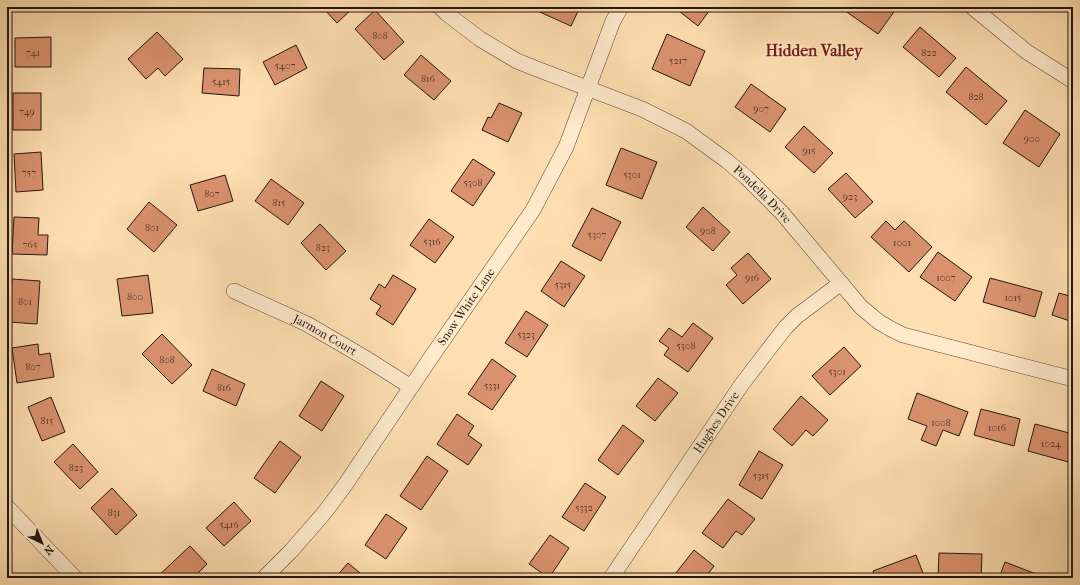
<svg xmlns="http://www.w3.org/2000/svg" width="1080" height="585" font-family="'IM FELL French Canon',serif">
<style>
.building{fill:#da926e;stroke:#231610}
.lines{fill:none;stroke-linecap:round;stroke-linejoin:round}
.street-casing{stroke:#5a4838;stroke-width:16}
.street{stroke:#ffeacc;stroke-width:15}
.labels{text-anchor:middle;stroke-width:3;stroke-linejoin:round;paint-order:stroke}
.number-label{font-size:10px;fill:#513528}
.street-label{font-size:12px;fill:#231610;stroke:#ffeacc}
.district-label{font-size:16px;font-weight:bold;fill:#7a1f14;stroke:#ffeacc}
</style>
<rect width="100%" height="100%" fill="#ffdfb1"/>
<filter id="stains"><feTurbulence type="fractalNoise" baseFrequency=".005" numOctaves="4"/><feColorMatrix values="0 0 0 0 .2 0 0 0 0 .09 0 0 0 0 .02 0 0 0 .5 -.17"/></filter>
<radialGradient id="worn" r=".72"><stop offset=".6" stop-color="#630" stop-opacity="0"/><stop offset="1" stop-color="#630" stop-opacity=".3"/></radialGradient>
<g class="building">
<path d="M9,7H30L10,12Z"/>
<path d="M322,7H354L337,23Z"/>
<path d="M534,7H580L571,26L533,9Z"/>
<path d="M682,7H712L698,26L679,11Z"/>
<path d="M846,7H894L896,9L878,34L844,10Z"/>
<path d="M375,10L404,42L384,60L355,29Z"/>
<path d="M920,27L956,58L939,77L903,47Z"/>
<path d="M157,32L183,59L165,76L158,68L146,79L128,59Z"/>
<path d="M667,34L705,51L690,86L652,69Z"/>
<path d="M51,37V67H15V38Z"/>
<path d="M296,45L307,68L275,85L263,62Z"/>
<path d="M421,55L451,81L434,100L404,75Z"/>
<path d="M966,67L1007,101L986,125L946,92Z"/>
<path d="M204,68L240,69L239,96L202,93Z"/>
<path d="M751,84L786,109L770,132L735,107Z"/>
<rect x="13" y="93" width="28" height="37"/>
<path d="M499,103L522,113L508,142L482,130L488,117L491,118Z"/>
<path d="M1025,110L1060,134L1039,167L1003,143Z"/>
<path d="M804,126L833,153L814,173L785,147Z"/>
<path d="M621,148L657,162L642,199L606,185Z"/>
<path d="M41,152L43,190L16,192L14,154Z"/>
<path d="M473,159L495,173L473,206L451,191Z"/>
<path d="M846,173L873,202L855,218L828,189Z"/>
<path d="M225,175L233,201L198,211L190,185Z"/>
<path d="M271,179L304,203L288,225L255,201Z"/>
<path d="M149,202L177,225L154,252L127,229Z"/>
<path d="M703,207L730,232L713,251L686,227Z"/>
<path d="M592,208L621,222L601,261L572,246Z"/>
<path d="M14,217L39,218L38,235H48L47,255L12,254Z"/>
<path d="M429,219L454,237L435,263L410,245Z"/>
<path d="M886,221L895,230L904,221L932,247L909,272L871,237Z"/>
<path d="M320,224L346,251L326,270L301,243Z"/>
<path d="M938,252L972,277L955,301L920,277Z"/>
<path d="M748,253L771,279L743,304L726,285L737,275L731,268Z"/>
<path d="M561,261L585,276L564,307L541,291Z"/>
<path d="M148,275L153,313L122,316L117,279Z"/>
<path d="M393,275L416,289L393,325L376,314L381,306L370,299L379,284L385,288Z"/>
<path d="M990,278L1042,292L1035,317L983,302Z"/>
<path d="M12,279L40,281L37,324L9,322Z"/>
<path d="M1059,293L1073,297V322L1052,315Z"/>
<path d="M526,311L548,325L527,357L505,343Z"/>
<path d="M693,323L713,338L688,372L664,355L669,348L659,341L669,328L682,337Z"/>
<path d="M162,334L192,365L172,384L142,354Z"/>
<path d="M38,344L39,355L50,353L54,377L17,383L12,348Z"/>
<path d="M844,347L861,366L830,395L812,376Z"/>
<path d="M492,359L516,376L492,410L468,394Z"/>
<path d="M212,369L245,384L236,406L203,391Z"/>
<path d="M658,378L678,393L655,421L636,406Z"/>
<path d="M321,381L344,396L322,431L299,416Z"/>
<path d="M917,393L968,412L959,436L943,430L936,446L921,440L927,426L908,419Z"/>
<path d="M801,396L828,420L813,436L806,430L792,446L773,429Z"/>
<path d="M51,397L65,432L42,441L28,407Z"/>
<path d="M981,409L1020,419L1014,446L974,435Z"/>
<path d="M457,414L474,426L468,435L482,445L468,465L437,444Z"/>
<path d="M1035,424L1073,434V459L1072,463L1028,451Z"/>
<path d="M623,425L644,441L618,475L598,460Z"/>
<path d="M280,441L301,457L275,493L254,478Z"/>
<path d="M73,444L98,472L80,489L54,462Z"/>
<path d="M759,451L783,465L762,499L739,485Z"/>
<path d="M427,456L448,471L421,510L400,496Z"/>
<path d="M585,483L606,497L584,531L562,517Z"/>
<path d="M112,488L137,515L116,535L91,508Z"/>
<path d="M728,499L755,519L742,535L736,531L723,548L702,533Z"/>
<path d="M234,502L251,521L224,546L206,528Z"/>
<path d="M386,514L407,528L386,559L365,545Z"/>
<path d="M550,535L569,548L549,578L529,564Z"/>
<path d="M190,546L207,564L193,578H156Z"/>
<path d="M694,550L714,566L705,578H672Z"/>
<path d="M939,553L982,554L981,578H938Z"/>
<path d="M916,555L925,578H876L873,571Z"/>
<path d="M1005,562L1044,577V578H999Z"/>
<path d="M348,563L366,578H335Z"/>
</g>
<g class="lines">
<defs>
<g id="street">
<path id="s1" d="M440,7L446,13L480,39L517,61L537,69L642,109L686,131L727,161L746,177L782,213L861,307L879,322L891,329L903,335L1073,379"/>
<path d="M972,7L1027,52L1073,81"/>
<path id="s2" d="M234,291L307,324L367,359L411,387"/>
<path d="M7,507L75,578"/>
<path id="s3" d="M264,578L291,551L325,512L345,485L432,356L533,210L566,147L613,21L621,7"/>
<path id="s4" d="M611,578L742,384L785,328L797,316L841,283"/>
</g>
</defs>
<use href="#street" class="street-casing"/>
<use href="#street" class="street"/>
</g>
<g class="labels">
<g class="number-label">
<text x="380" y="39">808</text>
<text x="33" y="56">741</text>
<text x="929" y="56">822</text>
<text x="678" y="64">5217</text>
<text x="285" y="69">5407</text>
<text x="428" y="82">816</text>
<text x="221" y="85">5415</text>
<text x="976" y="100">828</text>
<text x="761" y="112">907</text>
<text x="27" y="115">749</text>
<text x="1032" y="142">900</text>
<text x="809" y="154">915</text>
<text x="29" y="176">757</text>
<text x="632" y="178">5301</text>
<text x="473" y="186">5308</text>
<text x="212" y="197">807</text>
<text x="850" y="200">923</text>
<text x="279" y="206">815</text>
<text x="152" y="231">801</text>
<text x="708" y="234">908</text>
<text x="597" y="238">5307</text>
<text x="432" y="245">5316</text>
<text x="902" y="246">1001</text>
<text x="30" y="248">765</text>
<text x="323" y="251">823</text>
<text x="752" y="281">916</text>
<text x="946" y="281">1007</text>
<text x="563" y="288">5315</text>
<text x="135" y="300">800</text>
<text x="1013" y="301">1015</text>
<text x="25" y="305">801</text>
<text x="526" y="338">5323</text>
<text x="686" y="349">5308</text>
<text x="167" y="363">808</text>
<text x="33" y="370">807</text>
<text x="837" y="375">5301</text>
<text x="492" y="389">5331</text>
<text x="224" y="391">816</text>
<text x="47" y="424">815</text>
<text x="941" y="426">1008</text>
<text x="997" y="431">1016</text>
<text x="1051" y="447">1024</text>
<text x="76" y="471">823</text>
<text x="761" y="479">5315</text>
<text x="584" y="511">5332</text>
<text x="114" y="516">831</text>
<text x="229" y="528">5416</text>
</g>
<g class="street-label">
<text dy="4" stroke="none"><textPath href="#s1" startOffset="377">Pondella Drive</textPath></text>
<text dy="4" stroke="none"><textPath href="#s3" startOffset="339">Snow White Lane</textPath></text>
<text dy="4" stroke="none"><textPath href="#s2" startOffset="101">Jarmon Court</textPath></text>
<text dy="4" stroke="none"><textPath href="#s4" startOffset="188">Hughes Drive</textPath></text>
</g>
<g class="district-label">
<text x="814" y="56">Hidden Valley</text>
</g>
</g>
<rect width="1080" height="585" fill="none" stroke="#ffdfb1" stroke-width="24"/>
<rect x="8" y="8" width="1064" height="569" fill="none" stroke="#231610" stroke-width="2"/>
<rect x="12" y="12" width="1056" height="561" fill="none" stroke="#231610"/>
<g transform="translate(42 543) rotate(137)" stroke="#ffeacc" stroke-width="3" paint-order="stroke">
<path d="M0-3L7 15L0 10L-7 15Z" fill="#231610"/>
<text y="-6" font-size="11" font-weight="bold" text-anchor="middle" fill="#231610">N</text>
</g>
<rect width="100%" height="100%" filter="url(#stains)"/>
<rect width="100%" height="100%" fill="url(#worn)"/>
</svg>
